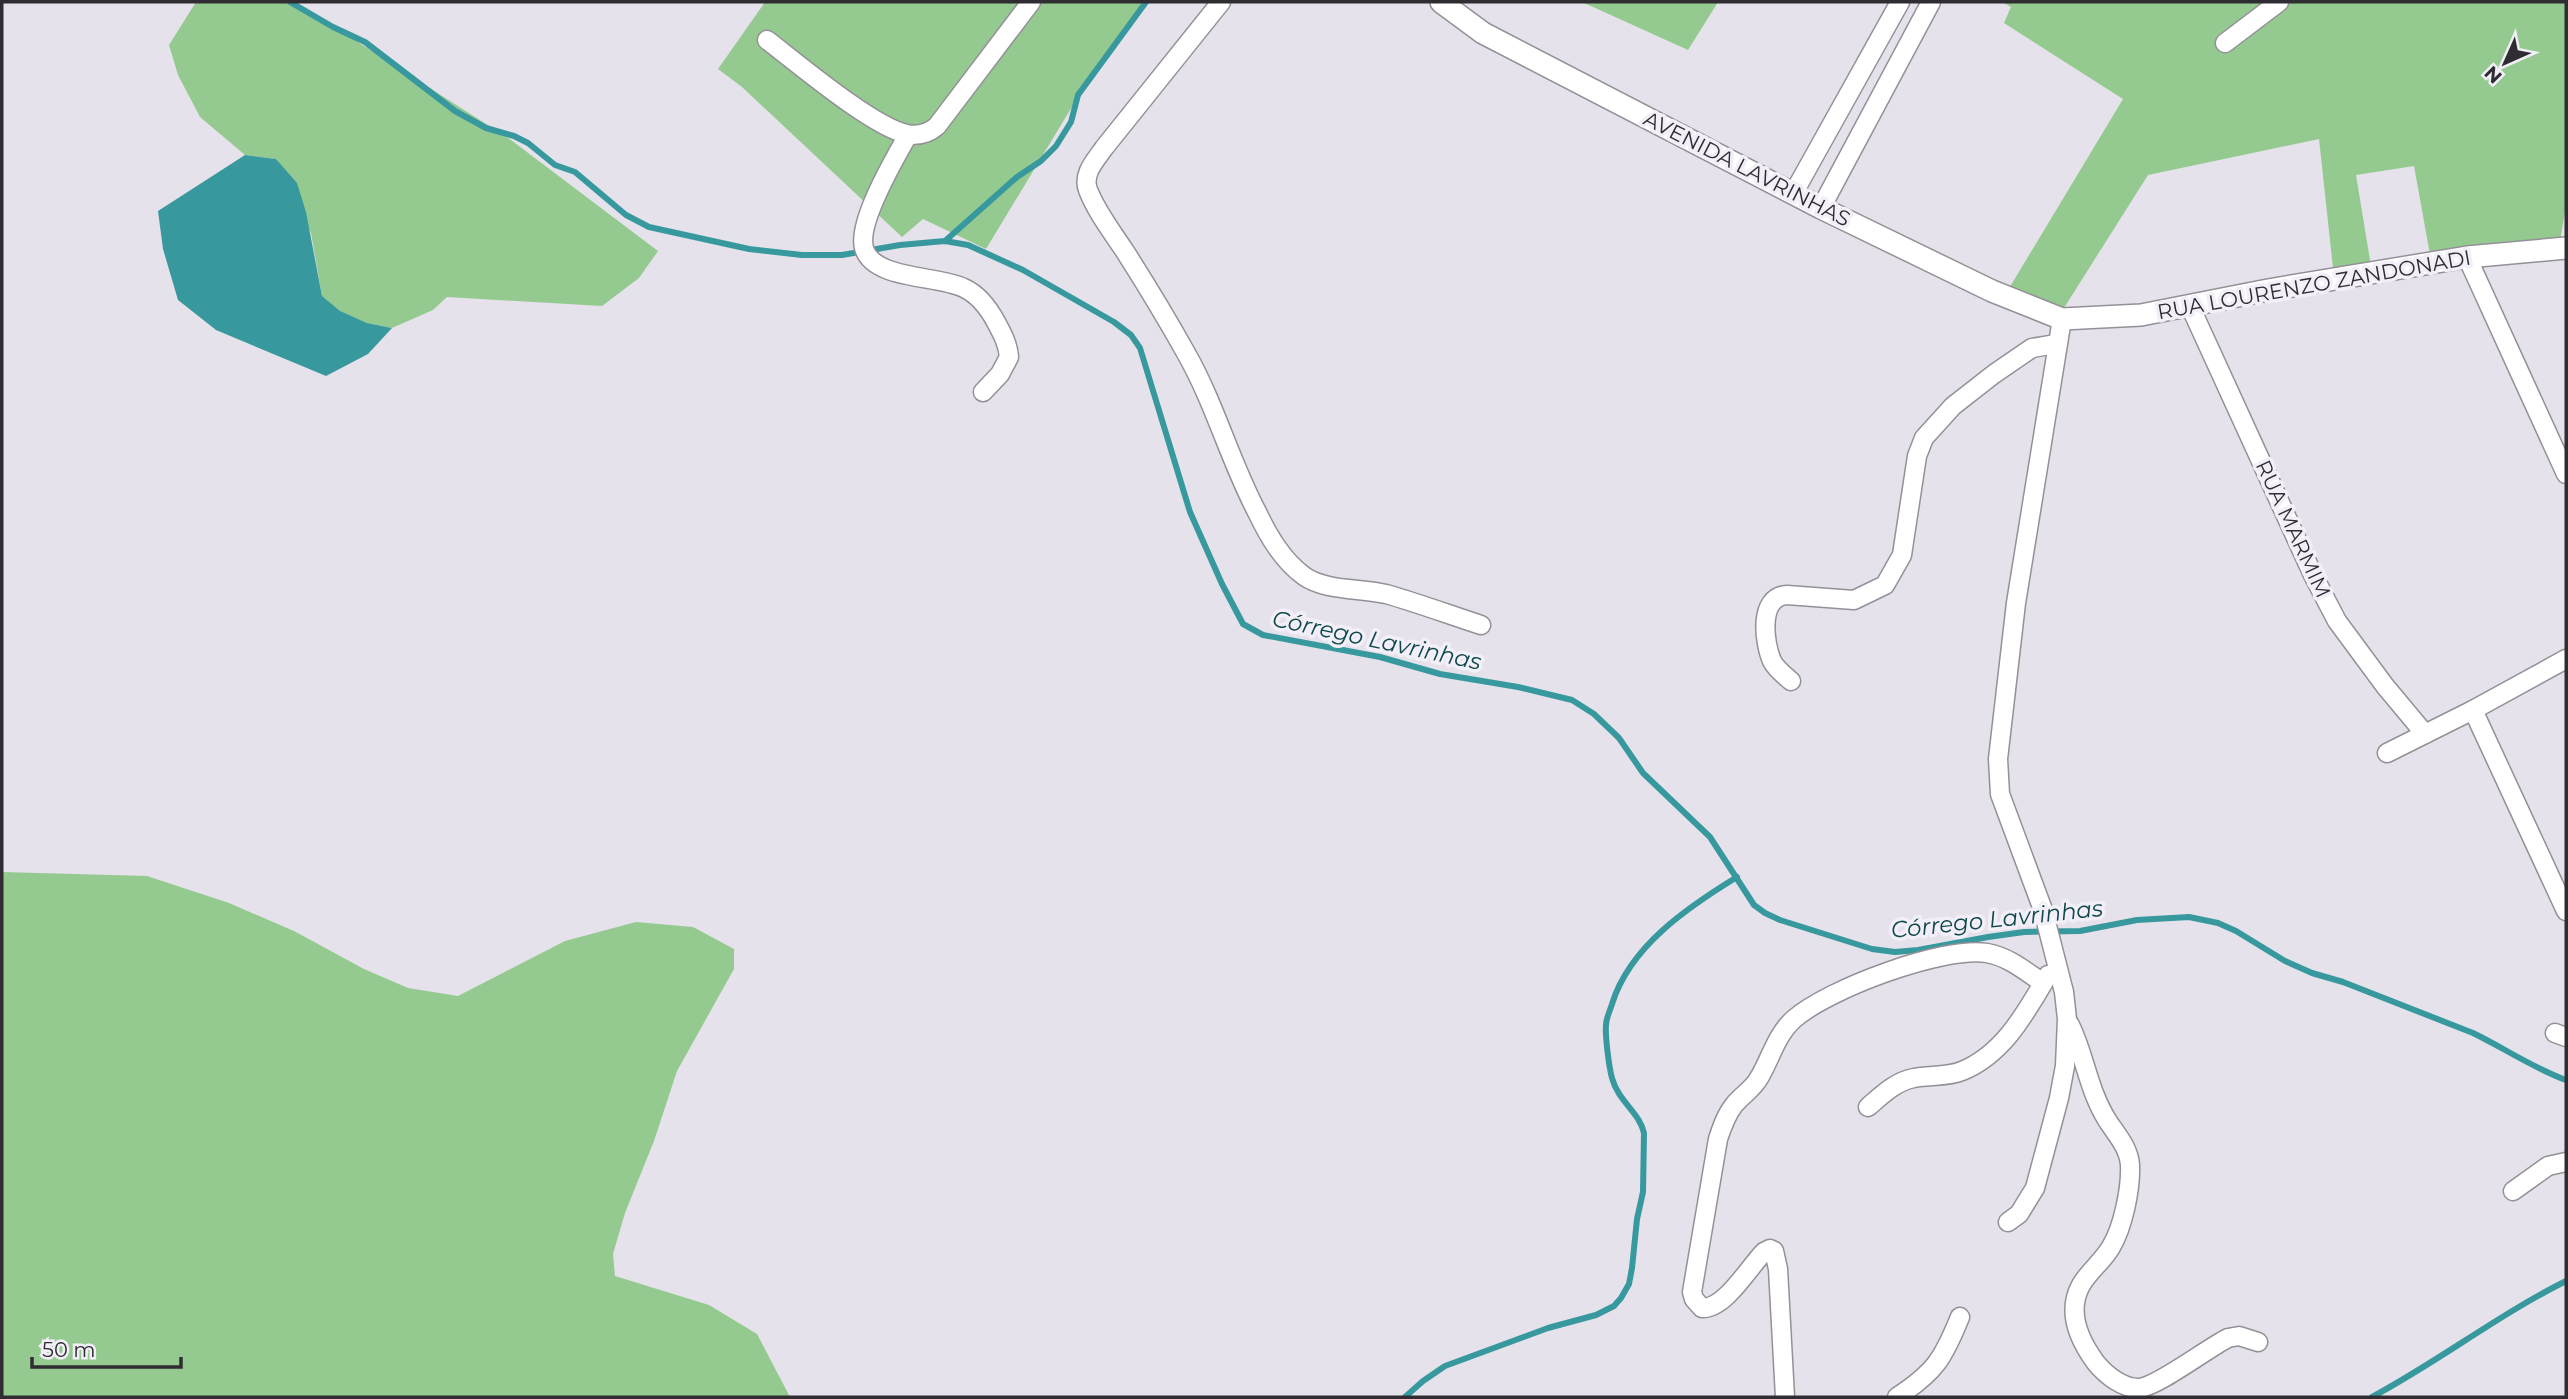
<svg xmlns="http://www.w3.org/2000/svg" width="2568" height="1399" font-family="Montserrat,sans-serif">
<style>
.green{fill:#94ca8f}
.water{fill:#37999e}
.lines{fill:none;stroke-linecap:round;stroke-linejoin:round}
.stream{stroke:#37999e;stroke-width:6}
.minor-casing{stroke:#949098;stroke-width:21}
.tertiary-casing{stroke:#949098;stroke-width:24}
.minor{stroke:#fff;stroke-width:18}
.tertiary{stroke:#fff;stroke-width:21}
.labels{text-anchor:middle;stroke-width:7;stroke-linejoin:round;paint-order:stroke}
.street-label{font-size:21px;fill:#2f2d31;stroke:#f3eff8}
.water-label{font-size:23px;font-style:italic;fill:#0e484a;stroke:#f3eff8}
</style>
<rect width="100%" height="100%" fill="#e6e2eb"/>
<g class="green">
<path d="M196,2H295L511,140L658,251L639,278L602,306L447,297L433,310L392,328L367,323L339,311L322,296L311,233L276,159L245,155L200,117L178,75L169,45Z"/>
<path d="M765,2H1146L1087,82L986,249L923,219L902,237L742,87L718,69Z"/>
<path d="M1582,2H1718L1688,50Z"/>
<path d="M2002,2H2566V206L2559,247L2431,260L2414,166L2356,175L2372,272L2334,277L2319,139L2148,175L2057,319L2005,295L2123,99L2004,23L2011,7Z"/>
<path d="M2,872L147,876L229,903L294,931L364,969L408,988L458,996L565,941L636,922L693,927L734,949V969L677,1071L654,1141L625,1213L613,1254L615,1276L709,1305L757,1334L790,1397H2Z"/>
</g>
<path class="water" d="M245,155L276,159L297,183L306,212L322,296L340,311L367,323L392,328L368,354L326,376L216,330L178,300L163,249L158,211Z"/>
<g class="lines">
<g class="stream">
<path d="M290,2L333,27L365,42L455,111L486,128L514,136L528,143L555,165L575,172L626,215L649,227L749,249L802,255H842L900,245L945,241L968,245L1023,270L1114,322L1131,335L1140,348L1190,512L1222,584L1243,624L1263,635L1380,657L1440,674L1518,687L1572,700L1594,714L1619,738L1643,773L1710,837L1754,905L1765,913L1780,920L1872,949L1895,952L1918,950L1988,937L2024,932L2080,931L2137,920L2189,917L2218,923L2236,931L2285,961L2312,973L2343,982L2473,1033C2504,1048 2533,1068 2566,1080"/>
<path d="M945,241L1017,177L1041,161L1056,146L1071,122L1078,95L1146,2"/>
<path d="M1405,1397L1423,1381L1445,1366L1548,1328L1596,1315L1614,1306L1621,1298L1629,1284L1632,1268L1637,1219L1643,1192L1644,1133C1640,1113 1618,1101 1612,1078C1609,1067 1605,1036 1606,1025C1606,1018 1610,1011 1612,1004C1630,946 1688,907 1737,877"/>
<path d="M2372,1397C2439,1361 2498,1315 2566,1281"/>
</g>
<defs>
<g id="minor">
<path d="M1221,2L1104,148C1095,161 1082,174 1088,190C1097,213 1113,233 1126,253C1147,286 1167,319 1186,353C1215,404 1230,461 1257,512C1268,535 1282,560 1304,576C1325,591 1360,588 1386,594C1418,603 1450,615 1481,625"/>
<path d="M767,40C797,63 874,128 907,134C918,136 929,133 937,126L1031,2"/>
<path d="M2225,43L2279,2"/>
<path d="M908,135C895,158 857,222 864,248C873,280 937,275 964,288C979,295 988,307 996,322C1002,333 1008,344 1009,357L1000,374L983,392"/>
<path d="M1793,194L1900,2"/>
<path d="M1821,208L1931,2"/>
<path d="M2467,257L2566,474"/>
<path d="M2190,306L2313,575L2337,621L2385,686L2425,734"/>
<path d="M1791,681C1784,675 1776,669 1772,661C1764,643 1758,596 1787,595L1854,600L1885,585L1902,555L1917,456L1924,438L1953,406L1994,374L2032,348L2056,344"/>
<path d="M2473,710L2566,911"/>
<path d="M2387,753L2473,710L2566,659"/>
<path d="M2070,1025C2086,1058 2088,1091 2109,1123C2118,1136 2129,1149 2130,1165C2131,1189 2123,1227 2111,1247C2103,1261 2089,1271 2081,1285C2066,1312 2079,1340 2096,1363C2106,1375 2123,1389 2140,1388C2158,1386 2208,1348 2228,1338L2239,1336L2258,1342"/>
<path d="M2555,1033L2566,1037"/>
<path d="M1868,1107C1881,1096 1896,1081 1914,1078C1929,1075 1948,1077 1962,1071C2004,1054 2026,1012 2048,975"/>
<path d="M2513,1191L2548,1166L2566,1162"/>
<path d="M2008,1222L2019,1214L2035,1188L2059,1098L2065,1066L2067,1019L2064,992L2043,910L2000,794L1998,759L2016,603L2062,319"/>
<path d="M1785,1397L1778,1269L1774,1251L1770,1249L1764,1252C1749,1267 1725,1309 1702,1308L1694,1299L1692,1292L1718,1139C1722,1127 1726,1115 1734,1105C1742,1095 1753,1089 1759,1078C1771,1058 1776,1035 1794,1019C1828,989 1943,946 1987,953C2009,957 2025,971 2043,983"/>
<path d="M1897,1397C1935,1372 1943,1359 1960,1317"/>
</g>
<path id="tertiary" d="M1441,2L1483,33L1821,208L1992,291L2062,319L2141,315L2268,290L2467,257L2566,248"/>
</defs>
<use href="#minor" class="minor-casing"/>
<use href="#tertiary" class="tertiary-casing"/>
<use href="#minor" class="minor"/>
<use href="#tertiary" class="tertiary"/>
</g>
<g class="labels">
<g class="street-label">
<text transform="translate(1747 169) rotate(27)" y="7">AVENIDA LAVRINHAS</text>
<text transform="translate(2314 285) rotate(-10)" y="7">RUA LOURENZO ZANDONADI</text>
<text transform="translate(2293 529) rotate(65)" y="7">RUA MARMIM</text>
</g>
<g class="water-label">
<text transform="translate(1377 640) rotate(12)" y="8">Córrego Lavrinhas</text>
<text transform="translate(1997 919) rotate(-6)" y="8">Córrego Lavrinhas</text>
</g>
</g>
<rect width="2568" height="1399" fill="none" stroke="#2f2d31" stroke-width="7"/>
<g transform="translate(2505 63) rotate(225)" stroke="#f3eff8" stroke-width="5" paint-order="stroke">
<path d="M0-5L12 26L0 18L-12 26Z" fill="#2f2d31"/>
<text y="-10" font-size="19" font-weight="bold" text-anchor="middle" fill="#2f2d31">N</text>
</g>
<path d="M32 1357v10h149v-10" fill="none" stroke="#2f2d31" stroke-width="3.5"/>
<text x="42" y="1357" font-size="21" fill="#2f2d31" stroke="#f3eff8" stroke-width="5" paint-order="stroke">50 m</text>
</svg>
